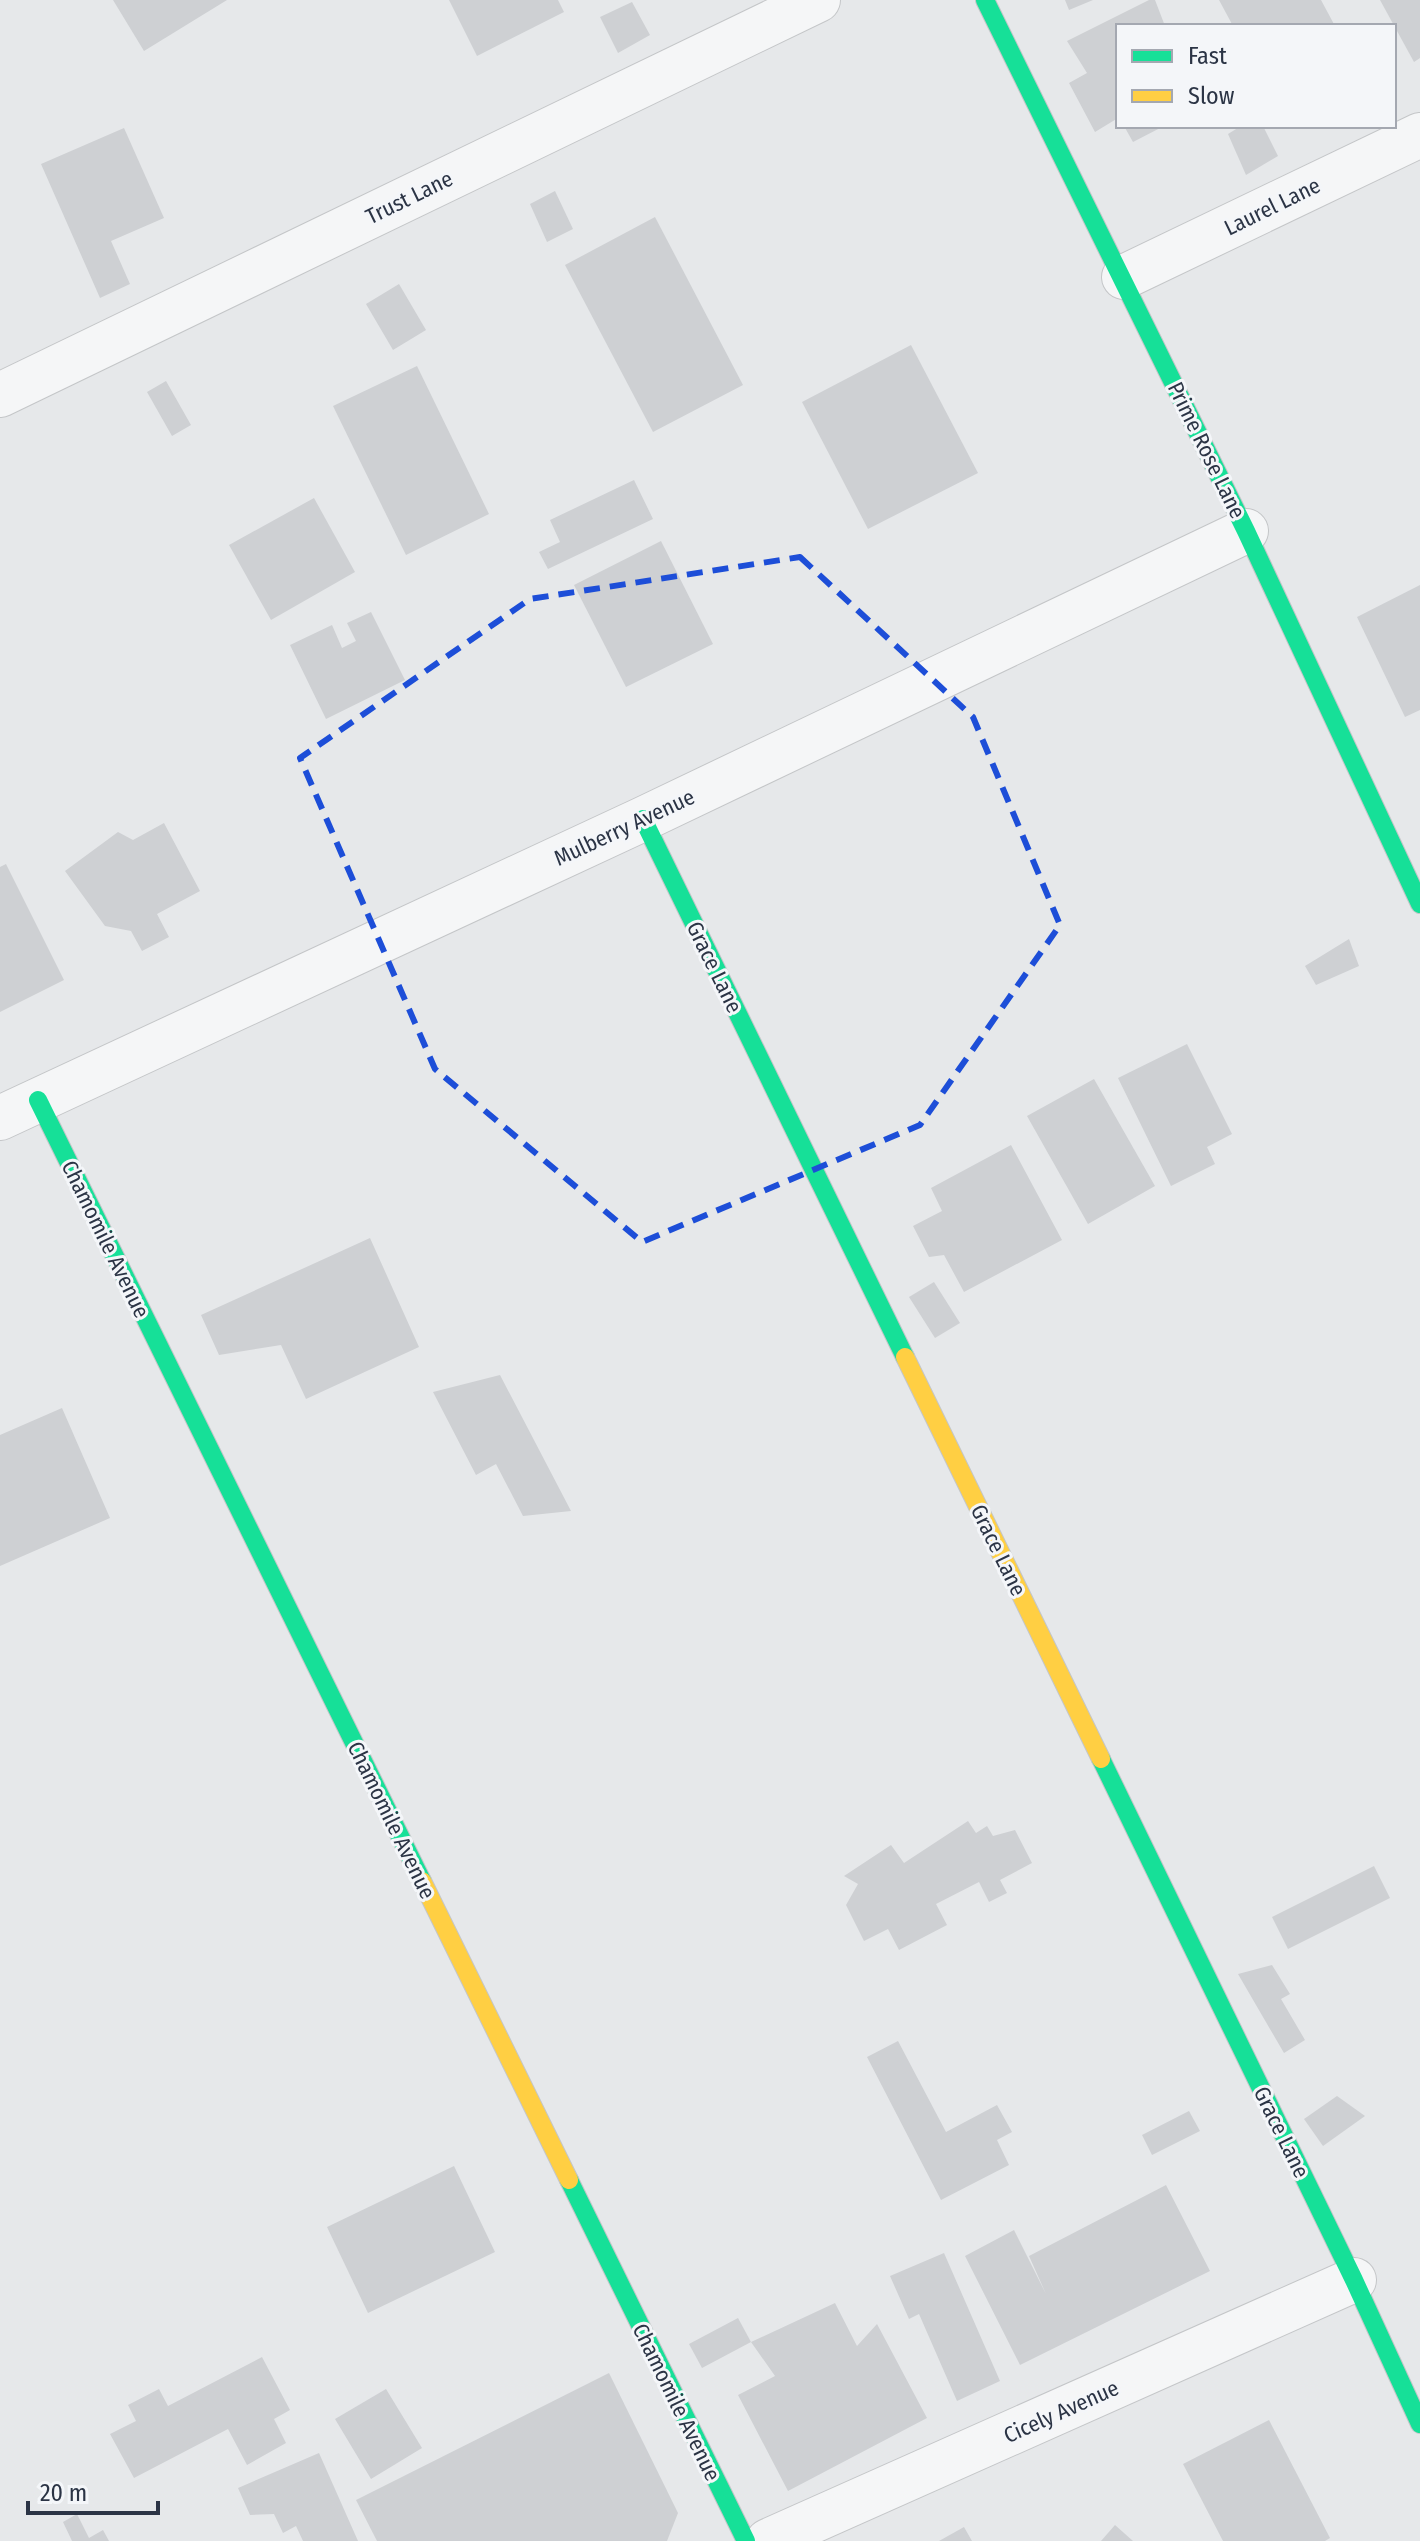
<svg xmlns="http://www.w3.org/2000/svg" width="1420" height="2541" font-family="'Fira Sans Condensed',sans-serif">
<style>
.building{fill:#ced0d3}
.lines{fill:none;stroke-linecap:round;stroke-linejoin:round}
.street-casing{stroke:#c4c6c8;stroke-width:46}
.fast-casing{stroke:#c4c6c8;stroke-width:20}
.slow-casing{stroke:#c4c6c8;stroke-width:20}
.street{stroke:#f5f6f7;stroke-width:44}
.fast{stroke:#16e098;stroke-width:18}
.slow{stroke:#ffcf43;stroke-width:18}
.marked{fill:none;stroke:#1d4ed8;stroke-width:6;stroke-dasharray:16 10;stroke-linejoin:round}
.labels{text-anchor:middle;stroke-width:6;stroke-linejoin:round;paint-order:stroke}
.street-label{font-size:22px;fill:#2b3445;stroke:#f4f6f9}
</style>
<rect width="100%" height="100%" fill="#e6e8ea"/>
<g class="building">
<path d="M113,0H227L144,51Z"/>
<path d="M449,0H558L564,12L477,56Z"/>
<path d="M1065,0H1093L1069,10Z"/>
<path d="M1149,0H1155L1165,26H1118V118L1095,132L1069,83L1087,73L1067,41Z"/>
<path d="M1219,0H1321L1335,26H1233Z"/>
<path d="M1380,0H1420V58L1414,62Z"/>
<path d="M632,2L650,35L618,53L600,17Z"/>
<path d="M1124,126H1164L1133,142Z"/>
<path d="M1241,126H1263L1278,156L1246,175L1228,134Z"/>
<path d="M124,128L164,218L111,241L130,284L100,298L41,164Z"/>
<path d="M555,191L573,229L547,242L530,204Z"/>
<path d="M655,217L743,385L653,432L565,265Z"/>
<path d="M399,284L426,330L393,350L366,304Z"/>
<path d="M911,345L978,473L868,529L802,402Z"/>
<path d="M417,366L489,514L406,555L333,406Z"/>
<path d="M166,381L191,425L172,436L147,392Z"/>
<path d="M634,480L653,519L548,569L539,552L560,542L550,520Z"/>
<path d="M314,498L355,572L271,620L229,545Z"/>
<path d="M661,541L713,644L626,687L574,585Z"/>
<path d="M1420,585V710L1405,717L1357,617Z"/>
<path d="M371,612L405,680L326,719L290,645L332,625L342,648L356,641L347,623Z"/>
<path d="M164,823L200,891L157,914L169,937L142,951L131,931L105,926L65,871L118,832L133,840Z"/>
<path d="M6,864L64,980L0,1012V867Z"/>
<path d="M1349,939L1359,966L1316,985L1305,966Z"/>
<path d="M1187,1044L1232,1134L1207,1147L1215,1164L1171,1186L1118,1078Z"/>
<path d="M1094,1079L1155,1186L1088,1224L1027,1116Z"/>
<path d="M1011,1145L1062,1240L964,1292L944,1255L929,1257L913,1226L942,1211L931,1188Z"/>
<path d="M370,1238L419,1347L306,1399L281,1345L219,1355L201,1315Z"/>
<path d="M934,1282L960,1323L935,1338L909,1297Z"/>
<path d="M500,1375L571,1511L523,1516L496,1464L476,1475L433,1392Z"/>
<path d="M62,1408L110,1518L0,1566V1435Z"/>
<path d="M968,1821L976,1833L987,1826L993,1836L1015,1830L1032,1863L1000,1880L1007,1893L989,1902L979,1882L936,1904L947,1925L899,1950L888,1929L864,1941L846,1905L858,1884L844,1876L891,1845L904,1863Z"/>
<path d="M1374,1866L1390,1898L1288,1949L1272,1917Z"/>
<path d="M1272,1965L1290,1994L1281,1999L1305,2040L1284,2053L1238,1974Z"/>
<path d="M898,2041L946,2132L997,2105L1012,2132L997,2140L1009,2165L941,2200L867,2057Z"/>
<path d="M1337,2096L1365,2116L1323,2146L1304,2119Z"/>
<path d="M1189,2111L1200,2131L1152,2155L1142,2135Z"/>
<path d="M454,2166L495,2252L368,2313L327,2227Z"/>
<path d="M1166,2185L1210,2271L1020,2365L965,2256L1014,2230L1046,2294L1029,2256Z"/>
<path d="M944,2253L1000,2381L957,2401L919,2314L909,2319L890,2276Z"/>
<path d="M835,2303L857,2346L877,2324L927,2418L788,2491L738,2395L775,2376L751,2342Z"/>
<path d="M738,2318L751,2342L702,2368L689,2344Z"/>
<path d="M262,2357L290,2410L274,2419L286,2443L247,2465L228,2429L134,2478L110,2434L136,2421L128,2405L159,2389L168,2406Z"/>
<path d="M609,2373L678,2513L667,2541H377L356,2500Z"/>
<path d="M386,2389L422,2448L371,2479L335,2419Z"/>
<path d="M1269,2420L1330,2538L1325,2541H1223L1183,2464Z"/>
<path d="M319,2453L358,2541H303L296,2526L283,2533L274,2514L250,2515L238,2488Z"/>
<path d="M77,2514L89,2538L103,2530L109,2541H72L63,2522Z"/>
<path d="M1115,2525L1133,2541H1101Z"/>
<path d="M964,2527L972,2541H939Z"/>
</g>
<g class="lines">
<defs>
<g id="street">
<path d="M1124,277L1420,135"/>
<path d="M0,395L818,0"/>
<path d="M0,1118L643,819L1246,531"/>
<path d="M768,2541L1354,2280"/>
</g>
<g id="fast">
<path d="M985,0L1246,531L1420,904"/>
<path d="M643,819L905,1357"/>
<path d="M38,1100L422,1881"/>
<path d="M1101,1759L1354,2280L1420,2424"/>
<path d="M569,2180L746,2541"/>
</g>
<g id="slow">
<path d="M905,1357L1101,1759"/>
<path d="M422,1881L569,2180"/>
</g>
</defs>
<use href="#street" class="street-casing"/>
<use href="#fast" class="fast-casing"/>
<use href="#slow" class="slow-casing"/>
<use href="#street" class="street"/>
<use href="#fast" class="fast"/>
<use href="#slow" class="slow"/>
</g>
<path class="marked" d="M800,557L973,717L1060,925L920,1125L642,1242L435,1069L300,758L530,599Z"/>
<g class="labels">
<g class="street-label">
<text transform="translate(409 197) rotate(-26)" y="8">Trust Lane</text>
<text transform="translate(1272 206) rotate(-26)" y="8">Laurel Lane</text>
<text transform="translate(1207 450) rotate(64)" y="8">Prime Rose Lane</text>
<text transform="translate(624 827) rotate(-25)" y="8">Mulberry Avenue</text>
<text transform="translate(715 967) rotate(64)" y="8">Grace Lane</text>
<text transform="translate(106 1239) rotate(64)" y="8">Chamomile Avenue</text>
<text transform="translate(999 1550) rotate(64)" y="8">Grace Lane</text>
<text transform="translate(392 1820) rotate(64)" y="8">Chamomile Avenue</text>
<text transform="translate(1282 2132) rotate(64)" y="8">Grace Lane</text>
<text transform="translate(677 2402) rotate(64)" y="8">Chamomile Avenue</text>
<text transform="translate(1061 2411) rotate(-24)" y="8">Cicely Avenue</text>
</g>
</g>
<rect x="1116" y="24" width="280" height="104" fill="#f4f6f9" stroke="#a4a8b1" stroke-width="2"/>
<rect x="1132" y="50" width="40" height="12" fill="#16e098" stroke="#a4a8b1" stroke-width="2"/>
<text x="1188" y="64" font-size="24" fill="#2b3445">Fast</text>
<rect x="1132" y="90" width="40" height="12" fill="#ffcf43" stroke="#a4a8b1" stroke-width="2"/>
<text x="1188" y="104" font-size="24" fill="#2b3445">Slow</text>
<path d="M28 2501v12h130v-12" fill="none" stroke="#2b3445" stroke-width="4"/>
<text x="40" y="2501" font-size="24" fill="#2b3445" stroke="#f4f6f9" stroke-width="6" paint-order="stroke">20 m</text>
</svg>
